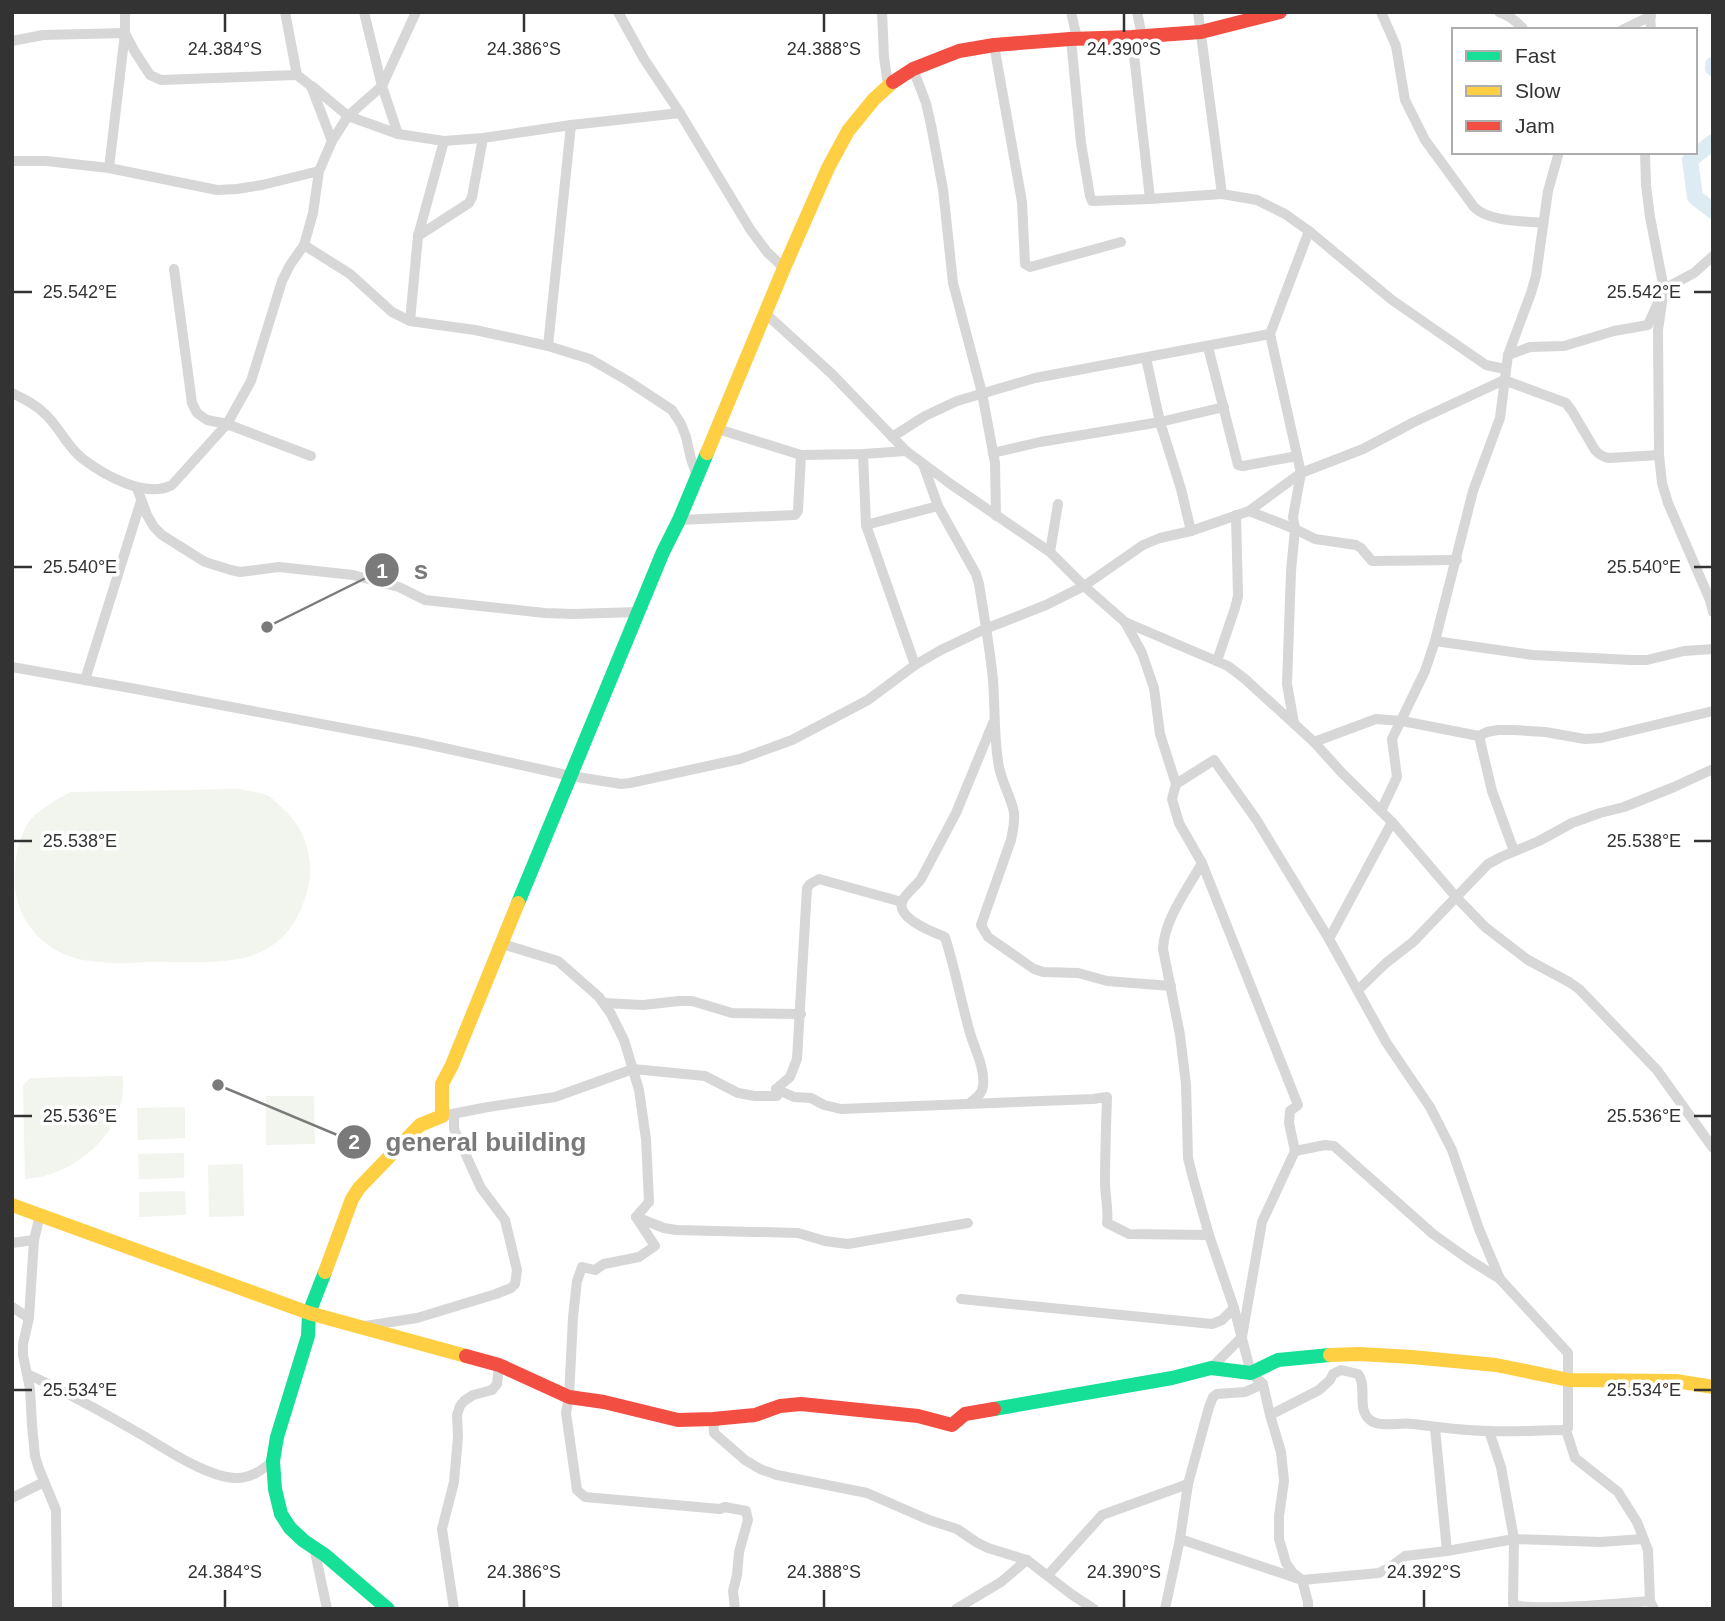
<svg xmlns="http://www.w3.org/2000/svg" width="1725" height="1621" font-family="Helvetica,sans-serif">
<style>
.green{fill:#f1f5ed}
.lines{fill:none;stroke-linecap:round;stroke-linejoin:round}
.river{stroke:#ddebf3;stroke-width:16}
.street{stroke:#d7d7d7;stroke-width:10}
.fast{stroke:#16e098;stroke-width:14}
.slow{stroke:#ffcf43;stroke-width:14}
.jam{stroke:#f24e42;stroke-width:14}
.ticks{fill:none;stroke:#333;stroke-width:2.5}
.ticks-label{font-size:18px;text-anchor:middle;fill:#333;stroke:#fff;stroke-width:7;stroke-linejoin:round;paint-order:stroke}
.leader{fill:none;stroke:#7a7a7a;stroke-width:2.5}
.callout-dot{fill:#7a7a7a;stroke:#fff;stroke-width:2.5}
.mark-label{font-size:21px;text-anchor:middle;font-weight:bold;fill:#fff}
.callout-label{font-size:26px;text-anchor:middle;font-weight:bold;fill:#7a7a7a;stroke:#fff;stroke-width:7;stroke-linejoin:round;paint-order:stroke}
</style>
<rect width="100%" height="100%" fill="#fff"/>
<g class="green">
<path d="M240,789C248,791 257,792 266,795C270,796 274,800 278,804C296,820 305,834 309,857C312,873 309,889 303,904C278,970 218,962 159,962C131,962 95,966 69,956C32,942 11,908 15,869C15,857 21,833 28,823C36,811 57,799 71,792Z"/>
<path d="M123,1076C123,1083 123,1091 122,1098C115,1135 85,1162 51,1174C43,1177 33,1178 25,1179L23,1086L30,1078Z"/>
<path d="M266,1096H314L315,1144L266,1145Z"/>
<path d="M185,1107V1138L138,1140L137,1108Z"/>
<path d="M184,1153V1178L139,1179L138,1154Z"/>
<path d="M243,1164L244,1216L209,1217L208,1165Z"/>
<path d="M185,1191L186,1215L139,1217V1192Z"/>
</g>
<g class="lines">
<g class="river">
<path d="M1713,65V68"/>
<path d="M1713,142L1690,160L1695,197L1713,211"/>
</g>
<g class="street">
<path d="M285,12L297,75"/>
<path d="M364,12L382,86L398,134"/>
<path d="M618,12L644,59L680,113L750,229L767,252L784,268"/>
<path d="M882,12L884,57L888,85"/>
<path d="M1071,12L1077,38"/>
<path d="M1137,12L1142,36"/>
<path d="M1198,12L1222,194L1257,200L1285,214L1309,231L1392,300L1486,365L1505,369"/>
<path d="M1381,12L1396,46L1405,100L1425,140L1474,207C1489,222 1523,221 1543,223"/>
<path d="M1499,12C1510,16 1517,21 1524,30"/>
<path d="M1650,13L1651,30"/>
<path d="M1622,30L1651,16"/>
<path d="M1132,37L1150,199"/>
<path d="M1071,39L1081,143L1090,196L1092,201L1150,199L1222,194"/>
<path d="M12,41L43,35L125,33L135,52L150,75L161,80L297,75L311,86L332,141"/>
<path d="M994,45L1022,202L1025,264L1030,267L1121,242"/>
<path d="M913,69L926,103L931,125L943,189L953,283L982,393L995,463L996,516"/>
<path d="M312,86L348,116L398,134L444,141L483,138L571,125L680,113"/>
<path d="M1645,152L1646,185L1650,217L1664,289L1658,330L1659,455L1662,483L1668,503L1710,600L1713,612"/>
<path d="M12,161H46L109,168L217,190L237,189L262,185L319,171"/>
<path d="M109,168L125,33V12"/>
<path d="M418,236L469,203L472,197L483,138"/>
<path d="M304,245L350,274L392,312L410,321L475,330L548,346L590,359L628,381L672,410L681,424L686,437L691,459L697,476"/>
<path d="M174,269L192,403L197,413L207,420L227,424L311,456"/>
<path d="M766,314L832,374L906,451L952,485L1050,552L1084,586L1125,622L1228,666L1245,679L1314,742L1342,773L1392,822L1456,897L1485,927L1528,960L1569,982L1579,989L1657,1070L1713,1148"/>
<path d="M410,321L418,236L444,141"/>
<path d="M548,346L571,125"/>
<path d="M1208,347L1238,465L1243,466L1297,456"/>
<path d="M1508,355L1530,347L1564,346L1614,331L1648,325L1664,289L1694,273L1713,256"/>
<path d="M1146,358L1160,422L1181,489L1191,531"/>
<path d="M12,393C24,399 35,404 44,413C59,426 67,447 83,459C104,475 146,499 172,485L227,424L251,381L282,281L290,265L304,245L313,213L319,171L332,141L348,116L382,86L416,12"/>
<path d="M718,429L801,455L863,454L906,451"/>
<path d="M892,437L925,416L957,401L1035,378L1270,334"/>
<path d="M993,453L1040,442L1160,422L1224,407"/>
<path d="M863,454L866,525L915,665"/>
<path d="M923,464L938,506L976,574L979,584C984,616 990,648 993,680C995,707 994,734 998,761C1000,781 1011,795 1014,813C1015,822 1013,831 1011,840L981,925L988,937L1034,969L1043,972L1078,973L1107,981L1171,986"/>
<path d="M137,488L147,515L154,527L162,535L205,562L231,570L240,572L279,567L353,575L399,587L425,600L545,613L573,614L638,612"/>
<path d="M1249,511L1295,529L1315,539L1356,545L1361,548L1372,561L1457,560"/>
<path d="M679,520L795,515L798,511L801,455"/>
<path d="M866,525L938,506"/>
<path d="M1050,552L1058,504"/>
<path d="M1125,622L1142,653L1154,688L1160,734L1176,784L1172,799L1179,823L1202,863L1298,1105L1290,1111L1289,1123L1295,1151L1262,1222L1242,1337L1211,1368"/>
<path d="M1435,641L1533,655L1631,660H1647L1684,651L1713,649"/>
<path d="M1217,661L1235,608L1238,596L1236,515"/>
<path d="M12,667L136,689L417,742L571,776L621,784L630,783L740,759L792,740L868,700L915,665L941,650L985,629L1046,605L1084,586L1143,545L1160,538L1191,531L1249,511L1301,473L1363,449L1414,422L1504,380L1566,403L1572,411L1595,450C1599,455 1603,457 1609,458L1659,455"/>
<path d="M85,680L141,501"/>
<path d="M1294,723L1287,684L1291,571L1295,529L1293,517L1301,473L1270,334L1309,231"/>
<path d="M1479,736L1492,791L1514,851"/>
<path d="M1314,742L1376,719L1402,721L1479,736L1487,732L1498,730H1514L1545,732L1585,739L1601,738L1713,711"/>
<path d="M1176,784L1214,760L1256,819L1329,939L1386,1042L1430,1107L1452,1150L1479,1229L1500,1279"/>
<path d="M1381,811L1397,777L1392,739L1425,671L1435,641L1473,491L1500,418L1508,355L1531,293L1536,276L1548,191L1559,152"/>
<path d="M1202,863C1188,888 1164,920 1163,949L1180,1035L1186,1084L1188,1158L1193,1178L1209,1235L1234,1308L1251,1373L1263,1384L1270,1415L1281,1452L1284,1481L1279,1516V1539L1286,1563L1293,1573L1302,1580L1379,1573L1389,1568L1405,1556L1447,1551L1514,1539L1600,1542L1643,1539"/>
<path d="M1329,939L1392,822"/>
<path d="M502,944L558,961L599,997L611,1014L624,1040L639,1090L646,1139L649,1202L636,1217L655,1246L639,1257L604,1264L595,1270L582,1267L577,1281L573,1317L569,1397L566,1413L577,1490L585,1497L720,1509L725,1507L746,1511L748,1520L739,1552L737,1575L733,1591L735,1609"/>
<path d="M1358,990L1386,963L1413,942L1488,864L1501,857L1539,841L1572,823L1600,813L1624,807L1674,787L1713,769"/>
<path d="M604,1003L643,1005L679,1001H692L732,1013L801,1014"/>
<path d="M776,1089L790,1077L797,1059L807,888L810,884L819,879L902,902"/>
<path d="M970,1103C976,1098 982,1094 983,1086C985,1067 975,1050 970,1033C961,1001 955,969 945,937C933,932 897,919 902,902C904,895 916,886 921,879L956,813L993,723"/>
<path d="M442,1116L488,1107L555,1097L633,1069L705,1076L738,1093L755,1096H777L776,1089L794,1097L811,1098L824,1105L841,1109L1093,1099L1107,1097C1106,1126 1105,1155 1105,1183C1105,1194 1109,1215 1107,1223L1129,1234L1209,1235"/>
<path d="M1295,1151L1325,1145L1334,1146L1433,1234L1468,1259L1500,1279L1568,1353V1428L1566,1430L1575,1458L1618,1492L1637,1522L1648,1550L1650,1601L1654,1609"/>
<path d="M40,1215L34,1240L29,1318L23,1344V1355L30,1389L32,1425L35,1456L39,1469L56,1510L57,1609"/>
<path d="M636,1217L664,1228L676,1230L798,1233L825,1241L848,1244L968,1223"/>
<path d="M12,1243L34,1240"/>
<path d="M961,1299L1212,1324L1222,1320L1234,1308"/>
<path d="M12,1307L29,1318"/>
<path d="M365,1326L417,1318L496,1294L511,1288L515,1284L517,1270L505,1220L481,1188L454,1129V1114"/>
<path d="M27,1374C67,1392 104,1413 142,1435C166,1449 207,1477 235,1478C250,1479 262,1470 273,1461"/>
<path d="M1270,1415L1319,1390L1330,1380L1333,1374L1341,1370L1358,1374C1368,1387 1356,1409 1370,1420C1380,1428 1400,1422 1413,1424C1438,1427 1463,1431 1489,1431C1514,1432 1540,1430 1566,1430"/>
<path d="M713,1419L714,1433L745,1460L760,1469L777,1475L867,1493L929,1520L957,1529L976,1542L988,1548L1027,1560L1071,1594L1094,1609"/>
<path d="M1435,1428L1447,1551"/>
<path d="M1489,1431L1501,1467L1514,1539L1513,1604C1528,1612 1626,1603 1650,1601"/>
<path d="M12,1498L44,1482"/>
<path d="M1180,1539L1302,1580L1308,1602V1609"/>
<path d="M314,1547L327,1609"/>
<path d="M1048,1575L1102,1515L1188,1484"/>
<path d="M454,1609L442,1529L454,1482L458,1437L457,1415L460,1406L464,1401L473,1395L492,1390L497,1384L499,1365"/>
<path d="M956,1609L1001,1582L1027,1560"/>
<path d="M1165,1609L1180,1539L1188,1484L1209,1407L1213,1397L1217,1394L1245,1392L1263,1384"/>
</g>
<g class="fast">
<path d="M518,903L663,552L679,520L707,453"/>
<path d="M325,1272L309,1313L308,1336L277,1437L273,1461L275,1489L281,1514L290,1528L304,1541L325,1555L388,1609"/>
<path d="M994,1409L1172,1378L1211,1368L1251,1373L1278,1360L1330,1355"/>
</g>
<g class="slow">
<path d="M707,453L784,268L828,168L848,131L874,99L893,82"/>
<path d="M12,1205L309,1313L466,1356"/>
<path d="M325,1272L352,1199L359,1188L420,1125L442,1116V1084L452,1065L518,903"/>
<path d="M1330,1355L1359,1354L1412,1357L1496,1365L1569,1380L1676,1381L1713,1387"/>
</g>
<g class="jam">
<path d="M893,82L913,69L959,51L994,45L1070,39L1132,37L1201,32L1280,12"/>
<path d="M466,1356L499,1365L569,1397L604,1402L678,1420L713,1419L755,1415L780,1406L801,1404L918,1416L952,1425L965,1414L994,1409"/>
</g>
</g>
<path class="ticks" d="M225,14V32M524,14V32M824,14V32M1124,14V32M14,292H32M1694,292H1711M14,567H32M1694,567H1711M14,841H32M1694,841H1711M14,1116H32M1694,1116H1711M14,1390H32M1694,1390H1711M225,1590V1607M524,1590V1607M824,1590V1607M1124,1590V1607M1424,1590V1607"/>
<g class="ticks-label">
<text x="225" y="55">24.384°S</text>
<text x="524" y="55">24.386°S</text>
<text x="824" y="55">24.388°S</text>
<text x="1124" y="55">24.390°S</text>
<text x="1644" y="298">25.542°E</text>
<text x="80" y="298">25.542°E</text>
<text x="1644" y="573">25.540°E</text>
<text x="80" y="573">25.540°E</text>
<text x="1644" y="847">25.538°E</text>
<text x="80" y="847">25.538°E</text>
<text x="1644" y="1122">25.536°E</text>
<text x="80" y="1122">25.536°E</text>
<text x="1644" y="1396">25.534°E</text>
<text x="80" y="1396">25.534°E</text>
<text x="225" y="1578">24.384°S</text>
<text x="524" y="1578">24.386°S</text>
<text x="824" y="1578">24.388°S</text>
<text x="1124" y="1578">24.390°S</text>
<text x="1424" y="1578">24.392°S</text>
</g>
<path class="leader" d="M267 627L382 570M218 1085L354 1142"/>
<g class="callout-dot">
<circle cx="267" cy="627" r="7"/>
<circle cx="218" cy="1085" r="7"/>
<circle cx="382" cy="570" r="18"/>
<circle cx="354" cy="1142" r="18"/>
</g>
<g class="mark-label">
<text x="382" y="578">1</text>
<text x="354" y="1149">2</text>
</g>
<g class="callout-label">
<text x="421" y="579">s</text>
<text x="486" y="1151">general building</text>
</g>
<rect width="1725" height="1621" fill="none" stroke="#333333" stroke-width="28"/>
<rect x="1452" y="28" width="245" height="126" fill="#ffffff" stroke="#adadad" stroke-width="2"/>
<rect x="1466" y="51" width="35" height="10" fill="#16e098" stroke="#adadad" stroke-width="2"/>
<text x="1515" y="63" font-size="21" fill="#333333">Fast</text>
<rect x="1466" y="86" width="35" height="10" fill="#ffcf43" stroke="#adadad" stroke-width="2"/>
<text x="1515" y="98" font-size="21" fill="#333333">Slow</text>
<rect x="1466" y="121" width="35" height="10" fill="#f24e42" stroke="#adadad" stroke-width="2"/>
<text x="1515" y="133" font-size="21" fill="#333333">Jam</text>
</svg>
